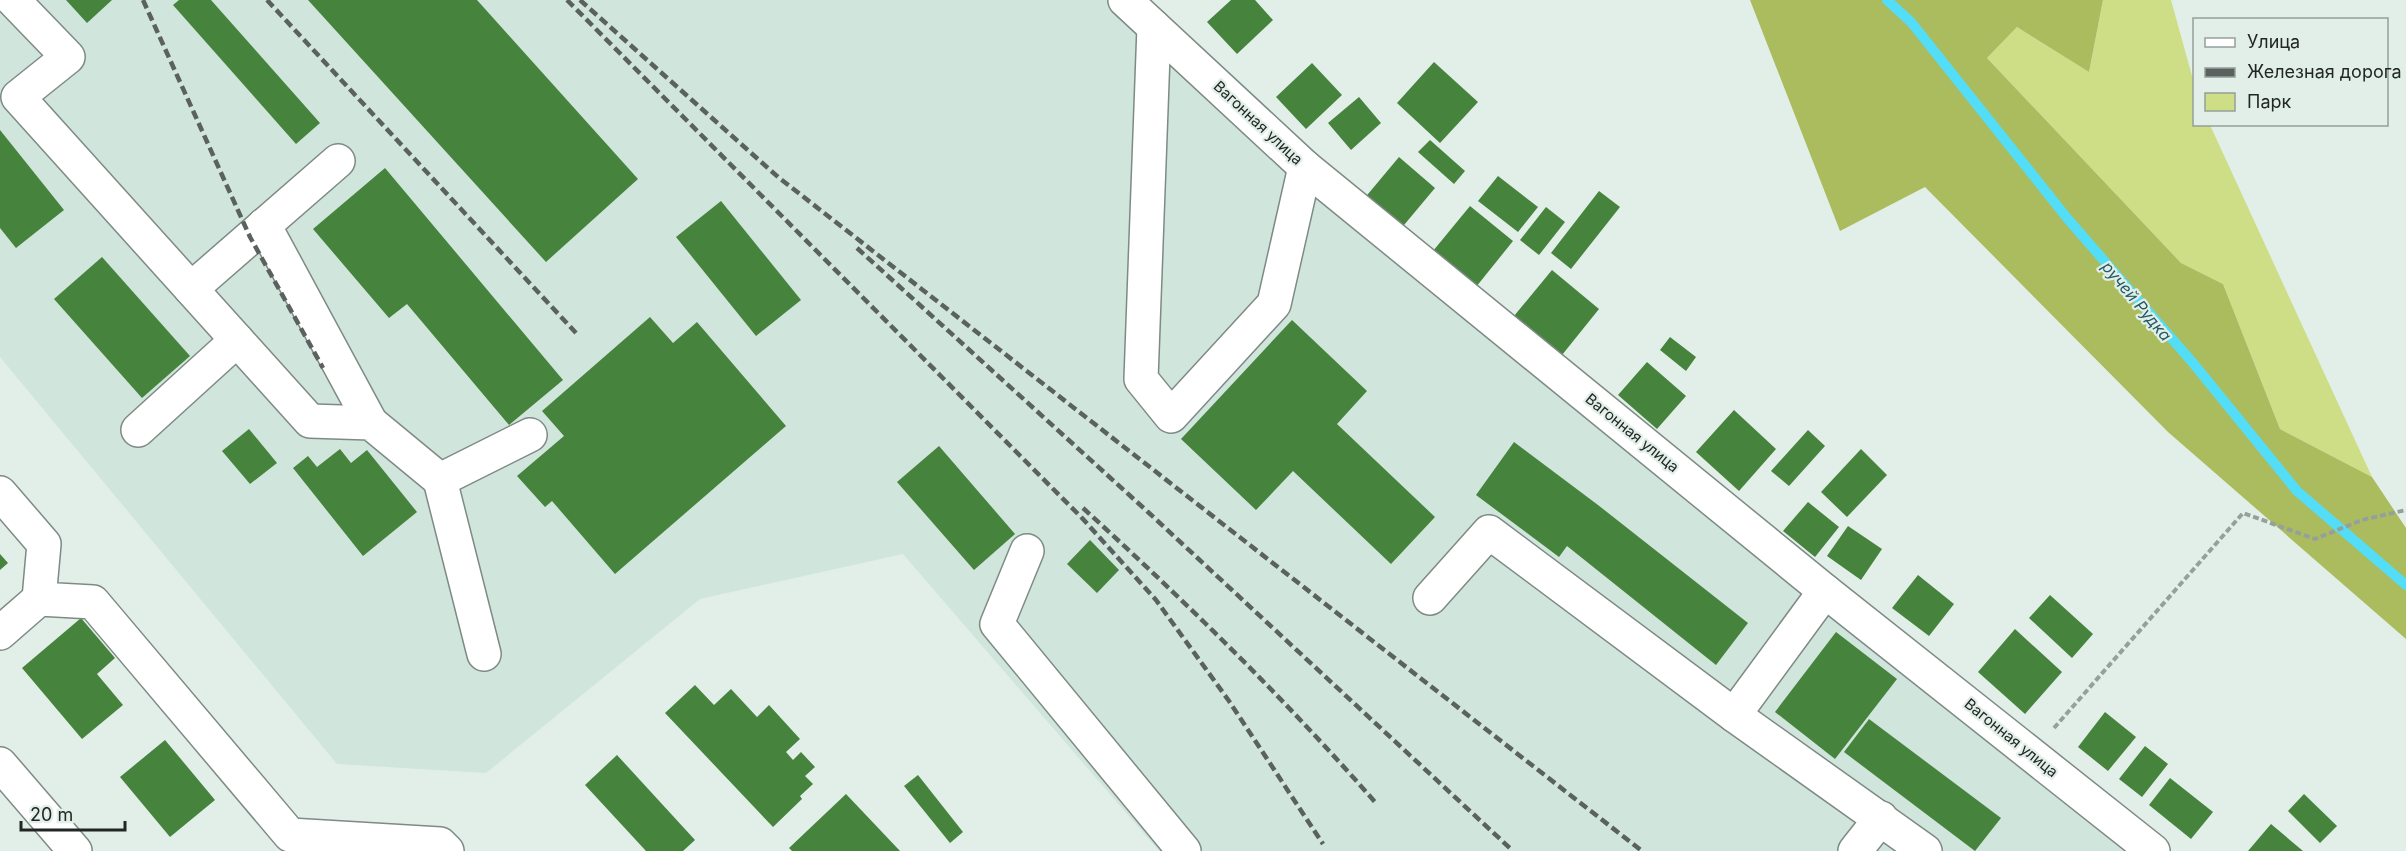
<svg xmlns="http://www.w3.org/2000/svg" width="2406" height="851" font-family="Inter,sans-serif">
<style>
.built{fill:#d0e5db}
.green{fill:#cdde86}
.forest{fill:#abbc5e}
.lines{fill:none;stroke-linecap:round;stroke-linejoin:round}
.stream{stroke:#54ddf6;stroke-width:10}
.building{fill:#46833d}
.minor-casing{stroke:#7e8a85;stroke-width:36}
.path{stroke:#96a09b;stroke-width:4;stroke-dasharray:6 3;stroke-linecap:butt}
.minor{stroke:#fff;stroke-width:33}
.rail{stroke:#5a615e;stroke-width:4.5;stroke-dasharray:9 4.5;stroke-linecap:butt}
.labels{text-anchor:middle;stroke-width:4.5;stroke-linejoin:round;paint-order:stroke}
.street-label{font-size:15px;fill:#222725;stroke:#e2efe9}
.water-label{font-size:16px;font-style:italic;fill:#235b66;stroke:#e2efe9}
</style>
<rect width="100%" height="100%" fill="#e2efe9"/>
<path class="built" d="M0,0H1124L2152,851H1159L903,554L700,599L486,773L337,764L0,357Z"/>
<path class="green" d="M2103,0H2171L2194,83V124L2210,125L2372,477L2280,429L2223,284L2181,263L1987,58L2017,27L2089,72Z"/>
<path class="forest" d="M1750,0H2103L2089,72L2017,27L1987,58L2181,263L2223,284L2280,429L2372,477L2406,528V639L2168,432L1925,187L1840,231Z"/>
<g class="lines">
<path class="stream" d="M1887,0L1911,22L2067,218L2193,363L2297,491L2406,585"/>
</g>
<g class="building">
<path d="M66,0H112L87,23Z"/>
<path d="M179,0H211L320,123L296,144L173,5Z"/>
<path d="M308,0H477L638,179L546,262Z"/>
<path d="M1231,0H1255L1273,20L1237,54L1207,22Z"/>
<path d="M1434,62L1478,102L1440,143L1397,103Z"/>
<path d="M1312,63L1342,95L1306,129L1276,97Z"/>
<path d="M1359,97L1381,123L1351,150L1328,123Z"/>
<path d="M0,130L64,210L16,248L0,228Z"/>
<path d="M1430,140L1465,171L1454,184L1418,152Z"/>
<path d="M1399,157L1435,188L1399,231L1363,200Z"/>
<path d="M385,168L563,380L509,425L407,304L389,318L313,229Z"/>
<path d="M1498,176L1538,207L1518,232L1478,201Z"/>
<path d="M1599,191L1620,207L1571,269L1551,253Z"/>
<path d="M721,201L801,300L756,336L676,237Z"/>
<path d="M1470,206L1513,241L1476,287L1433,251Z"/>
<path d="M1546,207L1565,222L1539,255L1520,240Z"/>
<path d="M102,257L190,356L142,398L54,299Z"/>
<path d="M1552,270L1599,309L1562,355L1514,316Z"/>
<path d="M650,317L673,343L697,322L786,426L615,574L552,501L545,507L517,476L564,436L542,411Z"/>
<path d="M1292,320L1367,391L1337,424L1435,517L1391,564L1293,471L1256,510L1181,439Z"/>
<path d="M1670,337L1696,357L1686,371L1660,350Z"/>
<path d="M1647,362L1686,396L1657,429L1618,395Z"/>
<path d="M1734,410L1776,449L1739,491L1696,452Z"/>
<path d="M249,429L277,463L250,484L222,451Z"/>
<path d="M1808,430L1825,446L1789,486L1771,471Z"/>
<path d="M1514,442L1598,505L1748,623L1716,665L1567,546L1559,557L1476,495Z"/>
<path d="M939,446L1015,534L974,570L897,482Z"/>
<path d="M340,449L351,463L367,450L417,512L363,556L293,468L308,456L317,467Z"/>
<path d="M1861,449L1887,475L1847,517L1821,492Z"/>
<path d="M1808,502L1839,527L1815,557L1783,531Z"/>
<path d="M1848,526L1882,549L1861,580L1827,556Z"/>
<path d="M1090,540L1119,570L1097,593L1067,564Z"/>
<path d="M0,554L8,563L0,570Z"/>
<path d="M1918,575L1954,604L1929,636L1892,608Z"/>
<path d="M2050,595L2093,634L2072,658L2029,618Z"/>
<path d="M81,618L115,658L97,674L123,705L82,739L22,668Z"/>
<path d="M2015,629L2062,672L2025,714L1978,672Z"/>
<path d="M1836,632L1897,679L1835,759L1775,712Z"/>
<path d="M695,685L714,705L731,689L757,717L769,705L800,739L786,752L793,760L801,752L815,767L805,776L813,784L800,796L802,799L773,827L665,713Z"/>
<path d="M2105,712L2136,737L2108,771L2078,747Z"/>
<path d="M1869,719L2001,818L1975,851L1844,752Z"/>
<path d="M165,740L215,800L170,837L120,777Z"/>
<path d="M2145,746L2168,764L2142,797L2119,779Z"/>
<path d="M617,755L695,840L683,851H646L585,785Z"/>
<path d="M918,775L963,832L950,843L904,786Z"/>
<path d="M2170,778L2213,812L2191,839L2149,805Z"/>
<path d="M846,794L900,851H792L789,848Z"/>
<path d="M2304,794L2337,826L2320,843L2288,811Z"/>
<path d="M2271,824L2303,851H2248Z"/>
</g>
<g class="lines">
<defs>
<g id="minor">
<path d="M13,0L68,57L18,97L310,421L371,423L440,480L530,435"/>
<path d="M1125,0L1305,167L1825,591L2153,851"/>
<path d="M1154,27L1141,379L1171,416L1274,304L1305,167"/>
<path d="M264,225L371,423"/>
<path d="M191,289L338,161"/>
<path d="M138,430L237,340"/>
<path d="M440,480L484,654"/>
<path d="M0,493L44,544L39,599L93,602L290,835L440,844L447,851"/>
<path d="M1027,551L997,624L1184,851"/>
<path d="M1430,598L1489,532L1734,715L1925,851"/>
<path d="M0,633L39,599"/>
<path d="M1734,715L1825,591"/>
<path d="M0,764L75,851"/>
<path d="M1855,851L1881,818"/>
</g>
</defs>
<use href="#minor" class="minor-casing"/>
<path class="path" d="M2054,728L2243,513L2315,539L2362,520L2406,510"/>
<use href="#minor" class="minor"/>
<g class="rail">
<path d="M143,0L250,237L323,368"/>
<path d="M267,0L576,333"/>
<path d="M567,0L1082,518L1156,600L1229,701L1323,844"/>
<path d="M580,0L778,177L1642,851"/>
<path d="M857,248L1148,512L1513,851"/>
<path d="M1083,508C1185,601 1284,698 1375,802"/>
</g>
</g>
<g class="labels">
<g class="street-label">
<text transform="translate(1258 123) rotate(43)" y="5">Вагонная улица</text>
<text transform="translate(1632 433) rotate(39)" y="5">Вагонная улица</text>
<text transform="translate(2011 738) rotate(39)" y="5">Вагонная улица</text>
</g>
<g class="water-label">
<text transform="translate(2137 301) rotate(50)" y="6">ручей Рудка</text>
</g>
</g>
<rect x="2193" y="18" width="195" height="108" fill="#e2efe9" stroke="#959f9b" stroke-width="1.5"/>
<rect x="2205" y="38" width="30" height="9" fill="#ffffff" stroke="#959f9b" stroke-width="1.5"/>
<text x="2247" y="48" font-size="18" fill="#222725">Улица</text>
<rect x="2205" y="68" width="30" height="9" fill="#5a615e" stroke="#959f9b" stroke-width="1.5"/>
<text x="2247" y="78" font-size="18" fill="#222725">Железная дорога</text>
<rect x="2205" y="93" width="30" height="18" fill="#cdde86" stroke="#959f9b" stroke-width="1.5"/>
<text x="2247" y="108" font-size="18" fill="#222725">Парк</text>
<path d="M21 821v9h104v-9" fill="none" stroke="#222725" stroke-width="3"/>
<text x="30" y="821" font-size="18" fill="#222725" stroke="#e2efe9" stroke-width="4.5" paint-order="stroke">20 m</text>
</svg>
